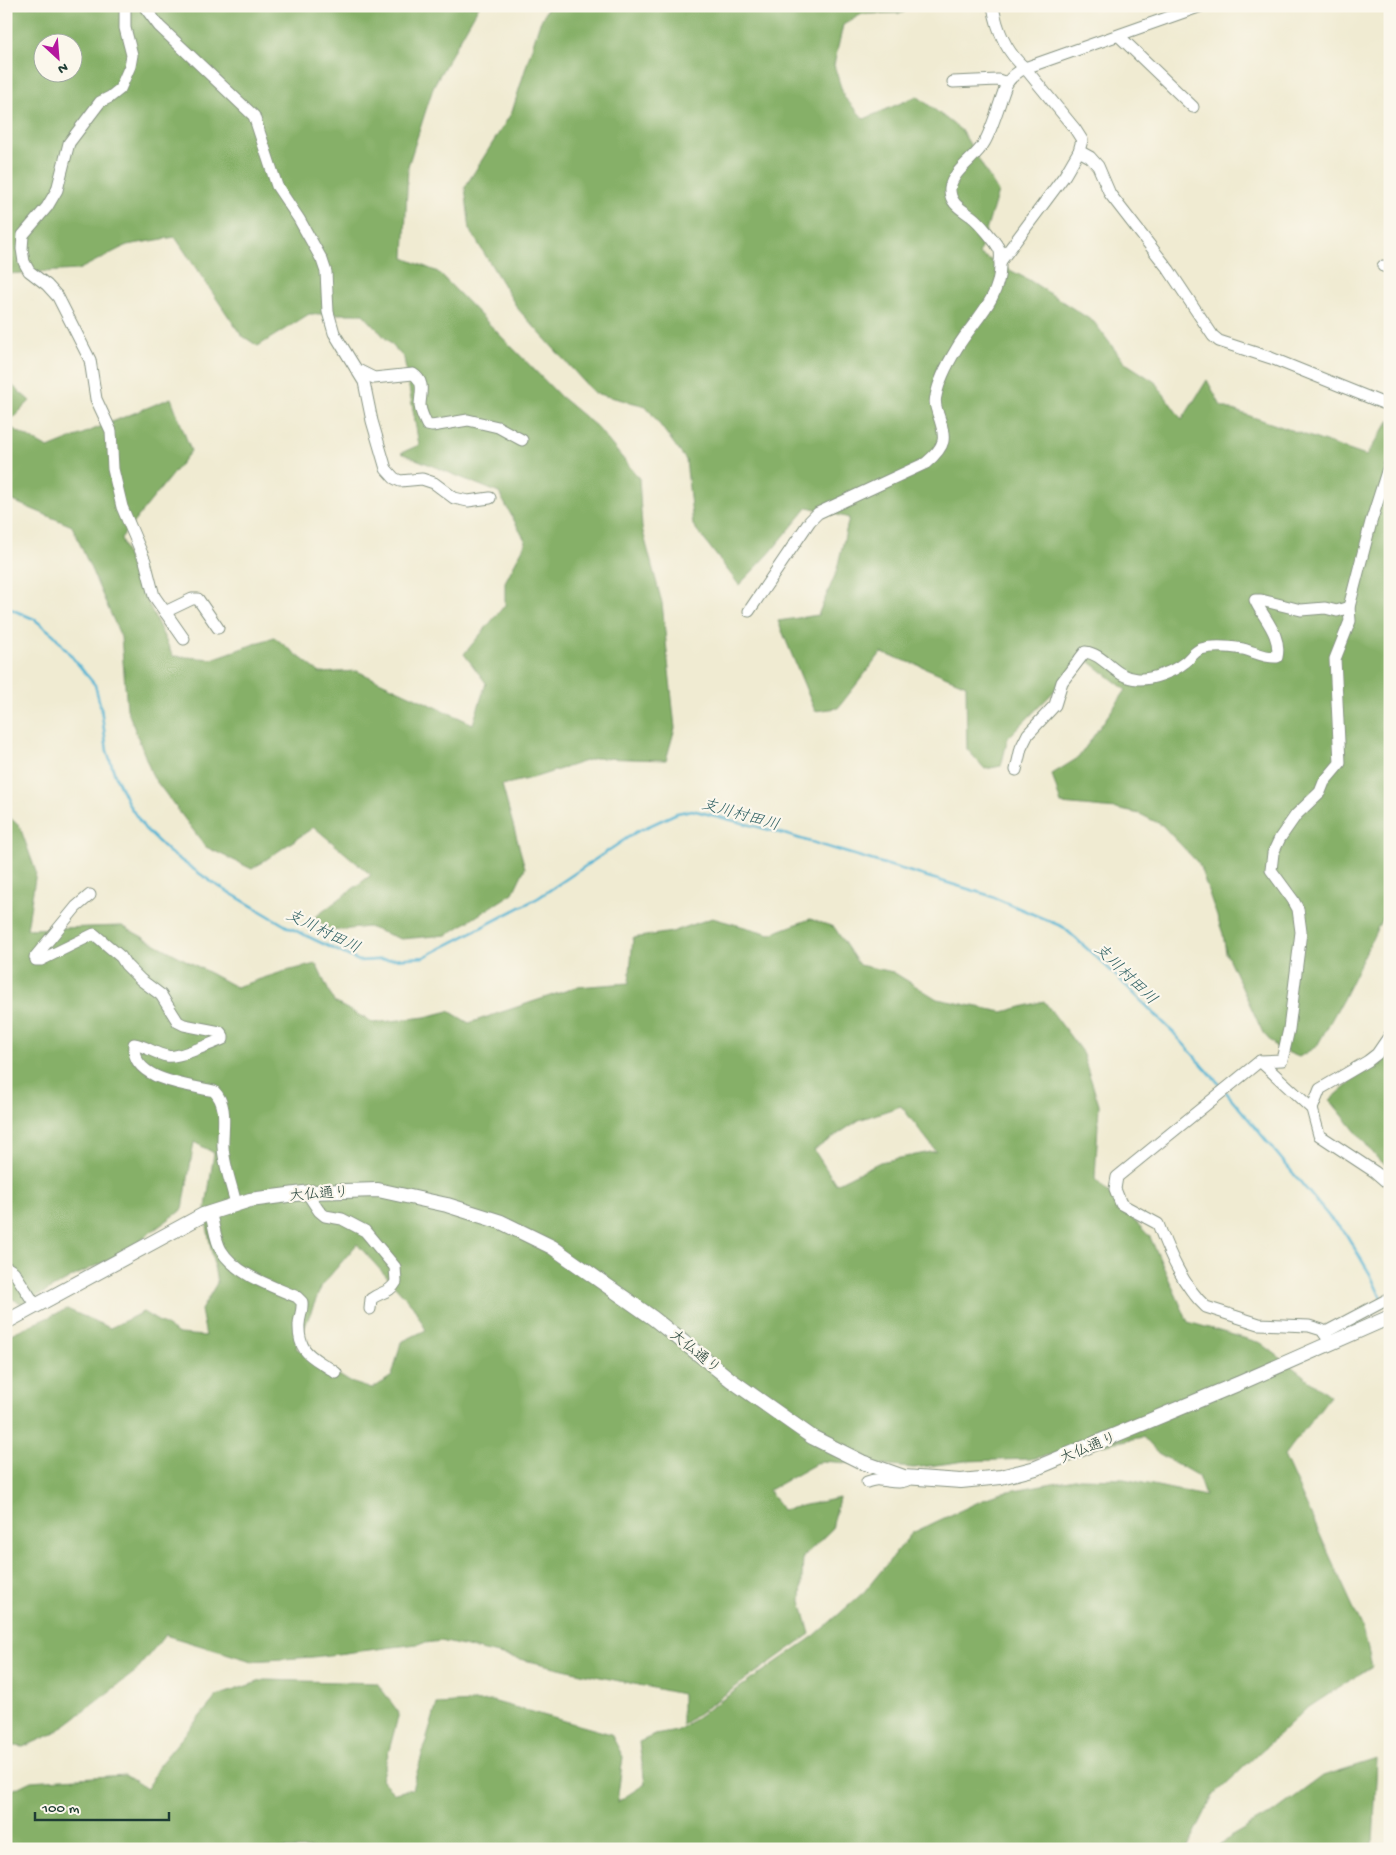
<svg xmlns="http://www.w3.org/2000/svg" width="1396" height="1855" font-family="'Gochi Hand','Klee One',sans-serif">
<style>
.forest{fill:#86b068;stroke:#52764e;fill-rule:evenodd}
.lines{fill:none;stroke-linecap:round;stroke-linejoin:round}
.stream{stroke:#55b4d3;stroke-width:2.5}
.minor-casing{stroke:#889483;stroke-width:13}
.tertiary-casing{stroke:#889483;stroke-width:16}
.minor{stroke:#fff;stroke-width:11}
.tertiary{stroke:#fff;stroke-width:14}
.labels{text-anchor:middle;stroke-width:4.5;stroke-linejoin:round;paint-order:stroke}
.street-label{font-size:15px;fill:#1f3d34;stroke:#fbf7ec}
.water-label{font-size:16px;font-style:italic;fill:#2f6164;stroke:#fbf7ec}
</style>
<rect width="100%" height="100%" fill="#fbf7ec"/>
<filter id="ink" filterUnits="userSpaceOnUse"><feTurbulence type="fractalNoise" baseFrequency=".02" numOctaves="2"/><feDisplacementMap in="SourceGraphic" scale="10" xChannelSelector="R" yChannelSelector="G"/><feConvolveMatrix kernelMatrix="1 2 1 2 8 2 1 2 1" color-interpolation-filters="sRGB"/></filter>
<filter id="wash" filterUnits="userSpaceOnUse"><feTurbulence type="fractalNoise" baseFrequency=".0096" numOctaves="4" result="noise"/><feDisplacementMap in="SourceGraphic" scale="20" xChannelSelector="R" yChannelSelector="G"/><feGaussianBlur stdDeviation="1.12" result="paint"/><feColorMatrix in="noise" values="0 0 0 0 0 0 0 0 0 0 0 0 0 0 0 0 0 1.4 0 .05"/><feComposite in="paint" operator="in"/></filter>
<g filter="url(#wash)">
<rect width="100%" height="100%" fill="#f0ebd2"/>
<g class="forest">
<path d="M12,6H479L434,85L408,166L404,258L438,272L561,397L597,427L639,478L642,528L662,603L675,728L666,760L595,758L536,777L502,785L525,868L513,893L447,935L401,939L368,927L331,931L314,918L371,875L314,827L252,869L206,847L153,777L127,709L121,637L72,526L6,498V380L30,401L6,425L48,448L171,398L191,451L121,538L129,562L173,656L212,659L274,637L320,673L357,671L473,724L486,683L464,654L505,605V582L526,542L499,493L401,453L419,445L404,358L363,314H309L258,346L241,335L175,237L127,245L78,270L6,274V7ZM42,42H72V72H42Z"/>
<path d="M548,6H914L902,13L862,14L843,25L834,65L844,97L864,119L917,96L962,131L998,192L979,254L1029,280L1094,322L1124,362L1155,382L1182,420L1207,380L1221,406L1366,456L1390,420V902L1343,999L1317,1046L1299,1057L1277,1048L1263,1033L1226,953L1223,934L1199,864L1162,825L1140,814L1116,809L1061,804L1052,774L1078,758L1126,690L1086,659L1008,738L1001,766L985,769L967,749L966,685L921,666L881,653L838,708L815,711L778,621L818,615L836,573L849,518L808,507L768,555L739,585L693,525L686,460L646,406L594,393L518,309L470,230L465,187L512,112L539,25Z"/>
<path d="M6,814L20,827L36,872L27,929L122,926L236,987L282,972L316,964L334,1002L374,1023L425,1017L449,1011L469,1023L577,987L629,983L633,938L672,932L712,918L770,934L810,919L834,927L859,965L893,972L937,999L1003,1012L1044,1001L1082,1052L1099,1105L1095,1179L1150,1237L1188,1322L1261,1343L1330,1396L1284,1456L1363,1629L1372,1666L1306,1709L1213,1796L1187,1849H6V1793L31,1781L125,1775L147,1789L159,1765L217,1696L264,1680L377,1683L399,1713L381,1780L395,1793L412,1789L437,1704L492,1701L611,1734L623,1757L617,1802L645,1784L639,1742L655,1735L677,1731L814,1636L864,1592L912,1533L998,1493L1080,1478L1124,1479L1205,1496L1198,1476L1158,1453L1143,1437L1030,1459L965,1461L914,1468L821,1461L769,1490L782,1510L839,1498L832,1529L803,1557L801,1601L810,1634L682,1725V1694L581,1673L441,1641L313,1657L252,1661L165,1635L135,1672L55,1733L23,1747L6,1745V1336L67,1309L110,1328L143,1312L179,1334L206,1336L201,1310L217,1283L205,1214L214,1153L194,1142L183,1209L118,1256L76,1275L23,1304L6,1296ZM901,1106L936,1151L880,1162L836,1184L814,1150L859,1120ZM357,1244L413,1306L426,1330L401,1342L392,1376L372,1389L350,1382L296,1348L322,1285Z"/>
<path d="M1390,1049V1168L1378,1159L1330,1100Z"/>
<path d="M1377,1759L1373,1845L1377,1849H1217L1230,1837L1277,1810L1323,1776Z"/>
</g>
<g class="lines">
<g class="stream">
<path d="M6,607L34,619L54,635L95,685L101,708L107,751L115,775L129,805L145,829L169,852L213,883L286,926L359,961L424,957L538,898L636,832L677,813L692,810L774,831L988,895L1063,927L1104,964L1172,1031L1222,1087"/>
<path d="M1226,1092L1331,1219L1346,1234L1370,1274L1381,1298"/>
</g>
</g>
</g>
<g filter="url(#ink)">
<g class="lines">
<defs>
<g id="minor">
<path d="M125,6V28L132,55L130,66L120,89L110,97L100,102L69,143L57,190L47,207L23,235L22,249L24,262L29,271L47,285L58,297L90,360L96,399L111,431L113,469L122,507L145,561L154,596L184,639"/>
<path d="M144,6L159,26L254,116L277,186L299,219L322,260L326,272L328,312L334,333L364,382L372,421L386,469L394,478L400,481L422,479L434,483L454,498L468,501L490,498"/>
<path d="M993,6C997,30 1007,53 1025,68L1075,129L1082,140L1079,151L1065,175L1000,262"/>
<path d="M1119,36L1193,107"/>
<path d="M953,82L998,80L1007,83"/>
<path d="M1079,151L1090,157L1098,166L1110,194L1169,270L1213,336L1219,341L1271,358L1390,406"/>
<path d="M1383,266L1390,268"/>
<path d="M356,369L374,378L413,374C426,382 420,394 420,406C421,413 424,419 427,425L432,426L468,420L498,427L522,440"/>
<path d="M749,611L810,521L818,513L926,463C946,446 947,439 938,414C936,407 934,403 936,396C939,379 948,363 957,348C973,321 1000,300 1000,266C1000,261 1001,256 1000,251C997,243 979,222 971,216C961,209 949,203 950,188C953,170 976,158 984,143C993,128 1000,100 1007,83C1012,76 1017,72 1025,68L1201,6"/>
<path d="M165,612L192,599H198L218,628"/>
<path d="M1016,770L1021,748L1028,734L1055,705L1062,682L1085,652C1105,654 1114,678 1138,679C1151,680 1173,672 1184,663C1190,659 1194,651 1201,649C1214,645 1231,647 1243,649C1255,652 1265,658 1277,657C1282,635 1263,618 1255,600H1261L1301,610L1325,608L1337,611L1349,607"/>
<path d="M90,895L76,907L35,957L36,960H41L94,934L121,957L126,965L141,980L161,995L178,1022L184,1025L220,1032L223,1036V1039C213,1043 176,1059 167,1056C155,1054 146,1046 134,1044C130,1081 190,1085 214,1091C229,1106 222,1128 223,1147C224,1166 232,1186 236,1204"/>
<path d="M1260,1061L1312,1109L1319,1135L1375,1172L1390,1185"/>
<path d="M1312,1109L1320,1089L1368,1061L1377,1054L1390,1035"/>
<path d="M307,1193L319,1211L325,1216L342,1219L365,1231L395,1267L396,1282C390,1293 380,1292 371,1299L370,1309"/>
<path d="M210,1212C214,1224 215,1240 221,1250C236,1275 272,1286 297,1297L302,1302C303,1311 299,1317 299,1325C298,1356 315,1357 336,1373"/>
<path d="M6,1267L14,1272L36,1306"/>
<path d="M1324,1333L1390,1298"/>
<path d="M1331,1343L1322,1330L1309,1326L1259,1324L1206,1307C1183,1286 1169,1253 1158,1224L1121,1204L1115,1189L1117,1177L1260,1061L1282,1060L1289,1029L1301,932L1298,909L1293,900L1271,870L1273,853L1280,838L1296,815L1320,792L1324,782L1340,763L1335,659L1350,621L1349,607L1371,522L1390,462"/>
<path d="M867,1482C870,1481 875,1479 879,1480C891,1481 900,1485 911,1478"/>
</g>
<path id="tertiary" d="M6,1322L203,1215L250,1200L311,1192L378,1190L447,1205L501,1222L552,1247L653,1318L731,1380L812,1437L862,1462L904,1477L961,1481L1001,1477L1036,1468L1240,1383L1390,1317"/>
</defs>
<use href="#minor" class="minor-casing"/>
<use href="#tertiary" class="tertiary-casing"/>
<use href="#minor" class="minor"/>
<use href="#tertiary" class="tertiary"/>
</g>
</g>
<g class="labels">
<g class="street-label">
<text transform="translate(319 1193) rotate(-4)" y="5">大仏通り</text>
<text transform="translate(696 1351) rotate(39)" y="5">大仏通り</text>
<text transform="translate(1088 1447) rotate(-22)" y="5">大仏通り</text>
</g>
<g class="water-label">
<text transform="translate(741 813) rotate(16)" y="6">支川村田川</text>
<text transform="translate(324 930) rotate(26)" y="6">支川村田川</text>
<text transform="translate(1127 973) rotate(44)" y="6">支川村田川</text>
</g>
</g>
<rect width="1396" height="1855" fill="none" stroke="#fbf7ec" stroke-width="25"/>
<g transform="translate(58 58) rotate(154)"><circle r="24" fill="#fbf7ec" stroke="#a3ada2"/>
<path d="M0-4L9 19L0 12L-9 19Z" fill="#b5179e"/>
<text y="-8" font-size="14" font-weight="bold" text-anchor="middle" fill="#1f3d34">N</text>
</g>
<path d="M35 1812v8h134v-8" fill="none" stroke="#1f3d34" stroke-width="2.5"/>
<text x="42" y="1812" font-size="15" fill="#1f3d34" stroke="#fbf7ec" stroke-width="4" paint-order="stroke">100 m</text>
</svg>
